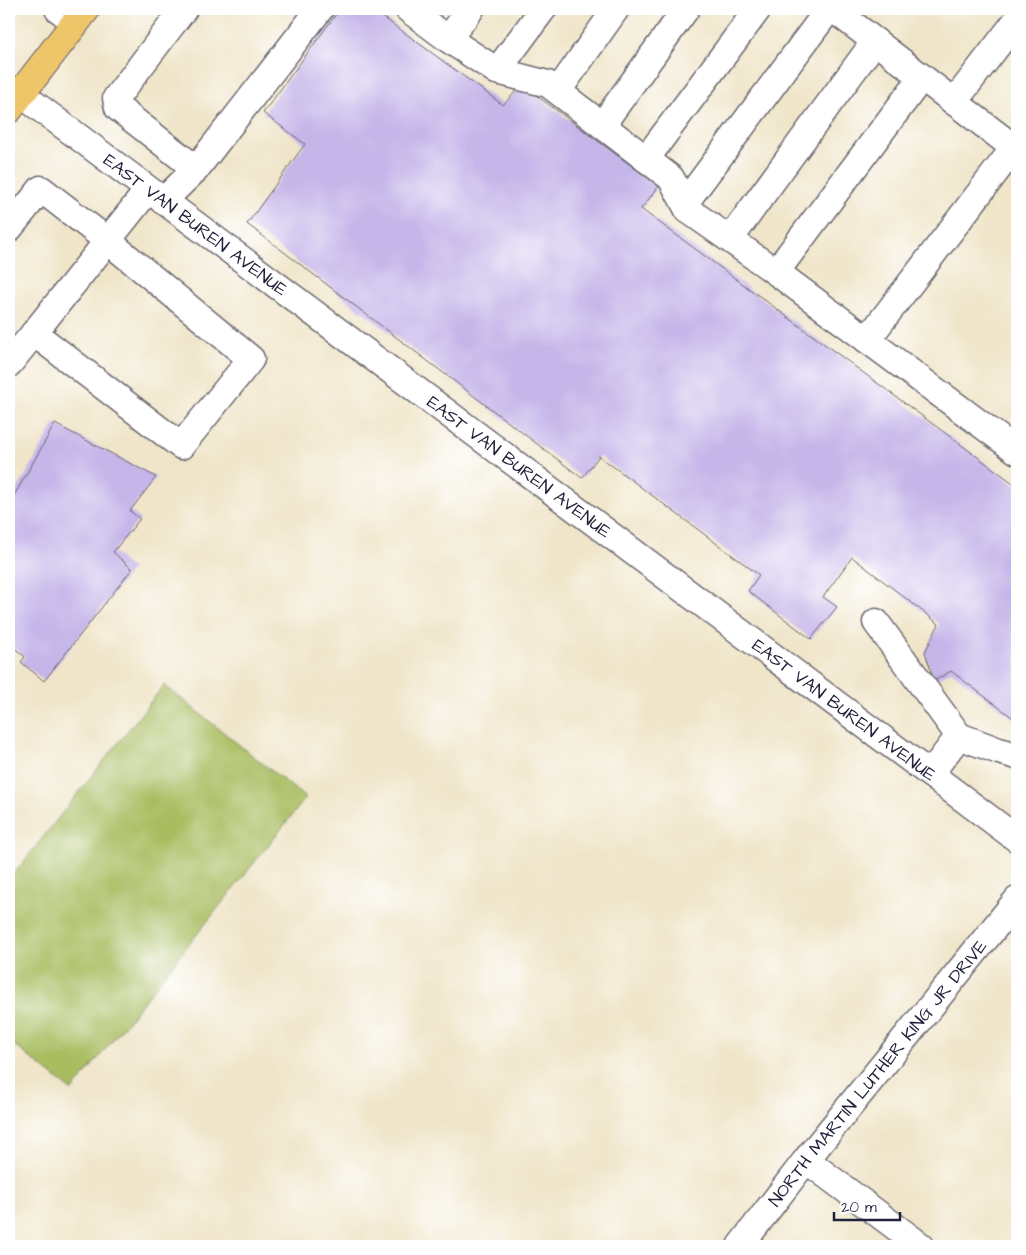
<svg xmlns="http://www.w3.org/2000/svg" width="1026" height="1255" font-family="'Architects Daughter',sans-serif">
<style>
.green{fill:#a9bd61;stroke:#66704e}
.building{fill:#c5b5e9}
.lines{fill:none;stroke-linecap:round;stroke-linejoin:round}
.minor-casing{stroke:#6a666d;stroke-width:29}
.major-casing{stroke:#6a666d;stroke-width:30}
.minor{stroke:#fff;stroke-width:26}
.major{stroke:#eec569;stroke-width:28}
.labels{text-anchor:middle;stroke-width:4;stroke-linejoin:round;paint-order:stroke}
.street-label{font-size:18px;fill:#22223b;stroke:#fff}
</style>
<rect width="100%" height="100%" fill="#fff"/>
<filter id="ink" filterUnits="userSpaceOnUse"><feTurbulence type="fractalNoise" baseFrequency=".02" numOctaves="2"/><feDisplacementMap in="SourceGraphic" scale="10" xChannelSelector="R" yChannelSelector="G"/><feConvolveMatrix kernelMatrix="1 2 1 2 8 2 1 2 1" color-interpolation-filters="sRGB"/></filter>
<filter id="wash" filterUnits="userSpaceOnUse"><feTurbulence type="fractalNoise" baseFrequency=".0096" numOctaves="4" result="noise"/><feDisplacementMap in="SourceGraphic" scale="20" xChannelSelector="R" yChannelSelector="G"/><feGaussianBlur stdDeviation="1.12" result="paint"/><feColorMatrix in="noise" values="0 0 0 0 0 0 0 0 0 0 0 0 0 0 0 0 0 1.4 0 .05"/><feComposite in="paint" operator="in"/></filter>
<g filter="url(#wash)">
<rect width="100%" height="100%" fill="#f0e5c9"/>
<path class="green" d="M164,685L306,798L72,1091L9,1041V880Z"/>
<g id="blocks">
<g class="building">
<path d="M340,9H372L503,105L522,85L659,186L641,209L1017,486V712L1013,718L951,671L934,681L925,652L939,624L852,557L823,597L837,607L811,639L748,591L759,575L599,456L582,478L247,224L305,144L263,113Z"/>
<path d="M55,424L156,477L130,511L140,519L113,552L132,569L44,681L21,662L25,657L9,643V489L15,494Z"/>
</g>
</g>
</g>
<g filter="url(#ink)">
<use href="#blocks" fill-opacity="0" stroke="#6a666d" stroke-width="1"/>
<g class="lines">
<defs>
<g id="minor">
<path d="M58,9L75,22"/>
<path d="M184,9L116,98L118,108L196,169"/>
<path d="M408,9L448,39L497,71L548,84L671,178L688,210L776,272L1017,451"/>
<path d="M833,9L1017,150"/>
<path d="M448,39L471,9"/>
<path d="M497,71L543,9"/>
<path d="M558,91L616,9"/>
<path id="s1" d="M21,94L1017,839"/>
<path d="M954,102L1017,20"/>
<path d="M602,125L686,9"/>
<path d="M646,159L758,9"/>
<path d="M163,201L196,169L320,9"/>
<path d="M685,203L829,9"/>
<path d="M9,229L41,189L108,241L251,359L181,446L34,333L9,364"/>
<path d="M730,239L875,41"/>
<path d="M776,272L922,77"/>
<path d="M34,333L148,190"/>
<path d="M867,340L1014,148"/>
<path d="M876,622L959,736L999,751L1017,756"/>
<path d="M930,774L959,736"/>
<path d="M806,1160L921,1246"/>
<path id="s2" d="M740,1246L806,1160L1017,900"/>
</g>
<path id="major" d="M9,109L86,9"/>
</defs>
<use href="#minor" class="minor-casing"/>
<use href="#major" class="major-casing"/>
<use href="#minor" class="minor"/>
<use href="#major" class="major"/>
</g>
</g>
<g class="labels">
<g class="street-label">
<text dy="6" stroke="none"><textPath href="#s1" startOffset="218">EAST VAN BUREN AVENUE</textPath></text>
<text dy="6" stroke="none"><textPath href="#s1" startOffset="622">EAST VAN BUREN AVENUE</textPath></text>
<text dy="6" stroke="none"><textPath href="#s1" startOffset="1028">EAST VAN BUREN AVENUE</textPath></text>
<text dy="6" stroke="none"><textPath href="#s2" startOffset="221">NORTH MARTIN LUTHER KING JR DRIVE</textPath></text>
</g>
</g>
<rect width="1026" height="1255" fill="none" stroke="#fff" stroke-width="30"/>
<path d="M834 1212v8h66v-8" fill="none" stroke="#22223b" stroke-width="2.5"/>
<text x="841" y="1212" font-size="15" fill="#22223b" stroke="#ffffff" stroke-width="4" paint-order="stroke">20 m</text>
</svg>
